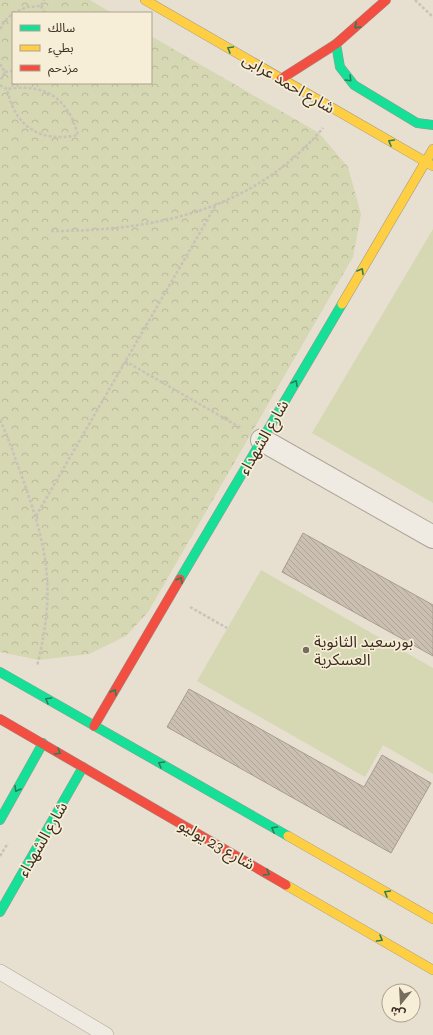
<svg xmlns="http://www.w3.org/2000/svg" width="433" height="1035" font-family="'Zilla Slab','Noto Sans Arabic',serif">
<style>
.park{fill:url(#park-crowns)}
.pitch{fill:#d6d7b3}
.building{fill:url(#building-back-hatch);stroke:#a89c90}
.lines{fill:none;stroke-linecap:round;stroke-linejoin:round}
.lane-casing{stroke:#ada599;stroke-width:16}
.street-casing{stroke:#ada599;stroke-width:24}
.fast-casing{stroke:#9c958a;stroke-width:10}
.slow-casing{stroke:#9c958a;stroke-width:10}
.jam-casing{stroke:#9c958a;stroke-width:10}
.path{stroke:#c8c2b9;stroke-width:2.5;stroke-dasharray:3 2;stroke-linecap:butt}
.lane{stroke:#efebe3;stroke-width:15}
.street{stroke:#efebe3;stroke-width:22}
.fast{stroke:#16e098;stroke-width:9}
.slow{stroke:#ffcf43;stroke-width:9}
.jam{stroke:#f24e42;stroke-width:9}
.oneway{stroke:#2b7e56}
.poi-dot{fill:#786c5e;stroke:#f7eed8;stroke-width:1.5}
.labels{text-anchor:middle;stroke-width:3.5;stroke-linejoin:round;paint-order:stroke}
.street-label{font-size:16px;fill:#3d2e20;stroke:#f7eed8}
.poi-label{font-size:16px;fill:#3d2e20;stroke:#f7eed8;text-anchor:start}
</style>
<defs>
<pattern id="park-crowns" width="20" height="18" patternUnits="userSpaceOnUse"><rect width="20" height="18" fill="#d6d7b3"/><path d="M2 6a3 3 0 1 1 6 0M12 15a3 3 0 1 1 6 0" fill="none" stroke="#b9b99a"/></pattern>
<pattern id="building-back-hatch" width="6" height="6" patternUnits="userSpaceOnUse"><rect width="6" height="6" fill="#cbbfb2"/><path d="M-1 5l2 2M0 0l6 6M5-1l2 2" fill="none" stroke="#afa499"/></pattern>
</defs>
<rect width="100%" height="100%" fill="#e7e0d1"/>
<path class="park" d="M0,0H90L112,13H13V83H151V36L319,133L348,167L361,214L353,257L148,612L126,636L89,654L39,660L0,652Z"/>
<g class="pitch">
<path d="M433,229V503L312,433Z"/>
<path d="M261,570L433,668V774L383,745L365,777L197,681Z"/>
</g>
<g class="building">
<path d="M303,533L433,605V656L282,572Z"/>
<path d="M189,689L364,787L382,755L431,783L391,853L167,727Z"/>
</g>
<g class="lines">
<defs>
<path id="lane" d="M0,972L106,1035"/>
<path id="street" d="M262,440L433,537"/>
<g id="fast">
<path d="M336,44L340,67L354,85L417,123L433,125"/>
<path d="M180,579L342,304"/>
<path d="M0,672L288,836"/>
<path d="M0,820L43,743"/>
<path d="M0,912L83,767"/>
</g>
<g id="slow">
<path d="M145,0L433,166"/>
<path d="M342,304L433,149"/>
<path d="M288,836L433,919"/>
<path d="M286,885L433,970"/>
</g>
<g id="jam">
<path d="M281,79L336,44L386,0"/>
<path d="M0,719L286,885"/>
<path d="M94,726L180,579"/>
</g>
</defs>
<use href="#lane" class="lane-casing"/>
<use href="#street" class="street-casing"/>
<use href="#fast" class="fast-casing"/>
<use href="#slow" class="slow-casing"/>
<use href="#jam" class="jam-casing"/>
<g class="path">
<path d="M415,0L433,17"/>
<path d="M41,6L45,13"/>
<path d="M13,13L27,7L41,6L44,0"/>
<path d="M0,29L5,21L13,13"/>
<path d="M0,64L5,72L0,81"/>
<path d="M5,72L13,71"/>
<path d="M0,85L7,89C15,127 40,143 78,135C68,98 45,83 7,89"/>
<path d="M51,231C154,231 253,211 323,128"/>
<path d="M125,361L241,428"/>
<path d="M0,420C9,439 15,458 22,477C48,549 56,591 37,666"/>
<path d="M36,516L217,203"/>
<path d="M190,607L227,628"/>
<path d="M0,856L8,843"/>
</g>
<use href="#lane" class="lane"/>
<use href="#street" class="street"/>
<use href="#fast" class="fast"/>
<use href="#slow" class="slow"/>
<use href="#jam" class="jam"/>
</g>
<defs><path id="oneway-chevron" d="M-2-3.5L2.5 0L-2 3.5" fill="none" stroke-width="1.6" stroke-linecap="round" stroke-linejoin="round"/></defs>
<g class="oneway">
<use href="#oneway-chevron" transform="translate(357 26) rotate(138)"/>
<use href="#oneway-chevron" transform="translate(230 49) rotate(-150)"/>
<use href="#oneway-chevron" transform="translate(349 79) rotate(45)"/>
<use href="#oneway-chevron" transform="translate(391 142) rotate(-150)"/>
<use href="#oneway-chevron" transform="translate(361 271) rotate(-60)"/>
<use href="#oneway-chevron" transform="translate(295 383) rotate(-60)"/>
<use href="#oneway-chevron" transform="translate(180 580) rotate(-60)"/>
<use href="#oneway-chevron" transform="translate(114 692) rotate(-60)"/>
<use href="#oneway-chevron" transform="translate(48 700) rotate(-150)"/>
<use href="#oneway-chevron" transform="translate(58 752) rotate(30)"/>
<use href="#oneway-chevron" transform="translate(161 764) rotate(-150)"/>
<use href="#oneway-chevron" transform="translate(17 789) rotate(120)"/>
<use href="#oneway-chevron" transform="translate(274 829) rotate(-150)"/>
<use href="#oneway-chevron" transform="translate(267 873) rotate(30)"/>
<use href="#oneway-chevron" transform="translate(387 893) rotate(-150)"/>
<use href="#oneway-chevron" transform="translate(380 939) rotate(30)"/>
</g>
<circle class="poi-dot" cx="306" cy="650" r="4"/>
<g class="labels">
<g class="street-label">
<text transform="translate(289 83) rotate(30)" y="6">شارع احمد عرابى</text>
<text transform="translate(263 437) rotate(-60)" y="6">شارع الشهداء</text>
<text transform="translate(42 839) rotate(-60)" y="6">شارع الشهداء</text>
<text transform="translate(217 844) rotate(30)" y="6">شارع 23 يوليو</text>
</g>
<g class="poi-label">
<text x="314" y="647">بورسعيد الثانوية<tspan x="314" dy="18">العسكرية</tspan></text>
</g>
</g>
<rect x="12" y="12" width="140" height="72" fill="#f7eed8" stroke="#ada18e"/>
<rect x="20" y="25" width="20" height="6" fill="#16e098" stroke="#ada18e"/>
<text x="48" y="32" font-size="12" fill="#3d2e20">سالك</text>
<rect x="20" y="45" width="20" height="6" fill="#ffcf43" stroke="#ada18e"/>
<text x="48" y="52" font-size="12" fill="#3d2e20">بطيء</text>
<rect x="20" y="65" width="20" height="6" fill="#f24e42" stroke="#ada18e"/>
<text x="48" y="72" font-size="12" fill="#3d2e20">مزدحم</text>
<g transform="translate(401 1003) rotate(198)"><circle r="19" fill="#f7eed8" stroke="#ada18e"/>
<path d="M0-3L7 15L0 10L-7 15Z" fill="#786c5e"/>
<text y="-6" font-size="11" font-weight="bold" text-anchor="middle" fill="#3d2e20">ش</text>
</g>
</svg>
